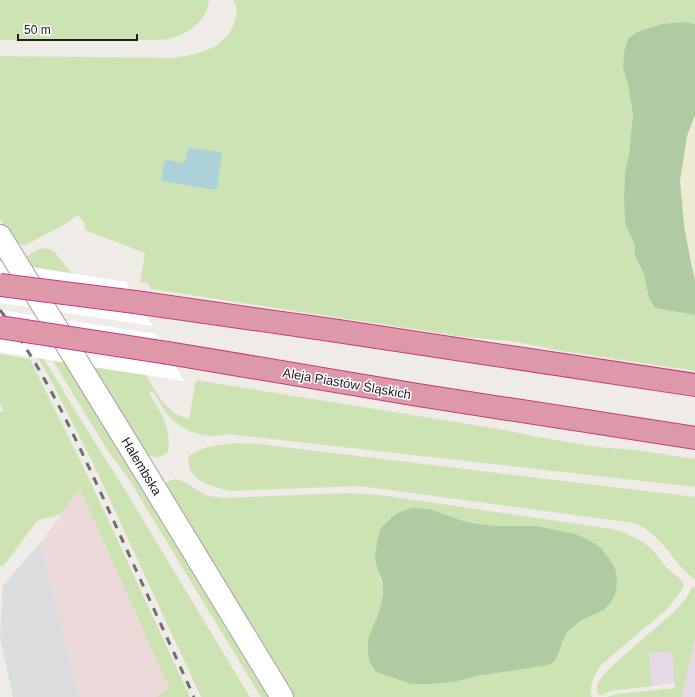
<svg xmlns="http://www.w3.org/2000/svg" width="695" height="697" font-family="Helvetica,sans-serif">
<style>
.residential{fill:#dedddd}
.commercial{fill:#eed9da}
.industrial{fill:#e7dae6}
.farmland{fill:#ececd5}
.grass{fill:#cee3b4;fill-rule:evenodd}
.forest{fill:#b0caa1}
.water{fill:#add1d8}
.pier{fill:#fff}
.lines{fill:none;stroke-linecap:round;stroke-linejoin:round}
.tertiary-casing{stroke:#a1a1a1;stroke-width:24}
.motorway-casing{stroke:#c73b75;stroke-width:24}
.tertiary{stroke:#fff;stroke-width:22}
.motorway{stroke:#d9a;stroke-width:22}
.rail{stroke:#6e6e6e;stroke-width:3;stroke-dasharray:8 8;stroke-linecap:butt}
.motorway-bridge-casing{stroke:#c73b75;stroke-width:24;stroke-linecap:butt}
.motorway-bridge{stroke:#d9a;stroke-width:22}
.labels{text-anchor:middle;stroke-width:3;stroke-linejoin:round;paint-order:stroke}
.street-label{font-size:13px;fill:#202020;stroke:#fff}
</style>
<rect width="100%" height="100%" fill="#efece7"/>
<path class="residential" d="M41,542L60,616L80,697H13L0,638L3,585Z"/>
<path class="commercial" d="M80,489L169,688L156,697H80L41,542Z"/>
<g class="industrial">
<path d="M695,637V697H682Z"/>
<path d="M672,651L675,683L652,686L649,653Z"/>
</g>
<path class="farmland" d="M695,115V280L691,263L684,225L680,181L687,136Z"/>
<g class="grass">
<path d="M0,0H209C207,21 187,36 167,39C163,40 159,39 155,40H0Z"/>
<path d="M233,0H695V24L683,22L662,24L637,32L624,52L623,68L627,80L633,115L629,154L625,172L624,198L625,223L635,246V256L644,274L649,299L655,308L695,315V371L549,349V348L511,341L465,337L151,289L148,283L140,282L145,253L85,230L84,222L78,215L62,226L25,245C11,244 7,230 0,219V56L173,58C199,54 226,49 235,21C237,13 238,7 233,0Z"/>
<path d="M42,248L48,249L54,251L72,274L29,267L27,262V256L32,253Z"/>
<path d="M0,354L30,359L93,487L190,697H156L169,688L80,489C74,495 66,510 60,514C52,519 43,517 36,522L6,563L3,566H0V412L3,410L1,405H0Z"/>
<path d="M38,358L44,359L92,438L124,488L250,697H201L92,461L48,375Z"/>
<path d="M53,361L69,363L273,697H261L128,478L108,451Z"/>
<path d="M91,367L146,375C157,394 167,414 189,419L196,380L499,429L538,437L597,447L636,450L695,459V487L228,434C207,440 182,432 168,415C162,408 158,399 153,391L149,393C161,412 172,429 168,452C160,459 156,457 146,455Z"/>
<path d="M232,443L259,444L695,497V580C672,563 663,534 634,523L360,486L229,491L206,484L198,479L190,471L188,462L189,456L193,453L207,447Z"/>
<path d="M175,479C187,481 193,489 204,494C210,497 217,497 224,498L347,493L381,495L612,529L624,532L643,542L653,550L667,568L680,579L683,582L684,587L681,591L668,608L600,666C595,675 588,687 592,697H292L165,484L169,481ZM460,520L496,526H526L587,539L600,547L609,558L615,568L604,610C593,615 575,621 568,631C563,637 561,645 559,652L508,671L477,676L454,682L431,684H411L373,626C383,602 386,592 377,567Z"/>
<path d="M692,587L695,588V637L682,697H607L616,694L675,688L672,651L649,654L652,686L610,691L603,695H599C593,687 601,678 606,672C619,660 632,648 646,636C661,623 685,606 692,587Z"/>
</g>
<g class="forest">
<path d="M683,22L695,24V115L687,136L680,181L684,225L691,263L695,280V315L655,308L649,299L644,274L635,256V246L625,223L624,198L625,172L629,154L633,115L627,80L623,68L624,52L628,39L637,32L662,24Z"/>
<path d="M411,508L429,509L460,520L474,523L496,526H535L575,534L587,539L600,547L609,558L615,568L617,581L616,592L611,602L604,610L580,621L568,631L563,640L559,652L554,662L548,665L477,676L454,682L431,684H411L376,672L369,661L368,650V640L373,626L379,612L383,594L382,580L377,567L375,557L378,537L381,528L391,518L400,512Z"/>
</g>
<path class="water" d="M189,148L220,152L222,155L217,188L214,190L161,181L164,161L168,160L184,163C187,158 186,152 189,148Z"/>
<g class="pier">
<path d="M0,262L126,282L135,302L153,326L0,303Z"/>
<path d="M0,310L157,334L184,381L0,352Z"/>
</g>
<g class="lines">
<defs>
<path id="tertiary" d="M0,236L145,472L282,697"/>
<g id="motorway">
<path d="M135,302L331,330L695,385"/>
<path d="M168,353L418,395L695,438"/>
</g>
</defs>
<use href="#tertiary" class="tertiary-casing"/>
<use href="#motorway" class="motorway-casing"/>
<use href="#tertiary" class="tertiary"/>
<use href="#motorway" class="motorway"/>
<path class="rail" d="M0,310C44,369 75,437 106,504C135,568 165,633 194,697"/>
<defs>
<g id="motorway-bridge">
<path d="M0,285L135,302"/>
<path d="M0,327L168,353"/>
</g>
</defs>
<use href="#motorway-bridge" class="motorway-bridge-casing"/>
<use href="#motorway-bridge" class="motorway-bridge"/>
</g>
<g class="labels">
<g class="street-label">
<text transform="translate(347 383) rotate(10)" y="5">Aleja Piastów Śląskich</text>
<text transform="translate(142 466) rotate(59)" y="5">Halembska</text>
</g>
</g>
<path d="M18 34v6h119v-6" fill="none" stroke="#202020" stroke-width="2"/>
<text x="24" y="34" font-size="12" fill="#202020" stroke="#ffffff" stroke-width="3" paint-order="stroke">50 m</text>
</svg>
